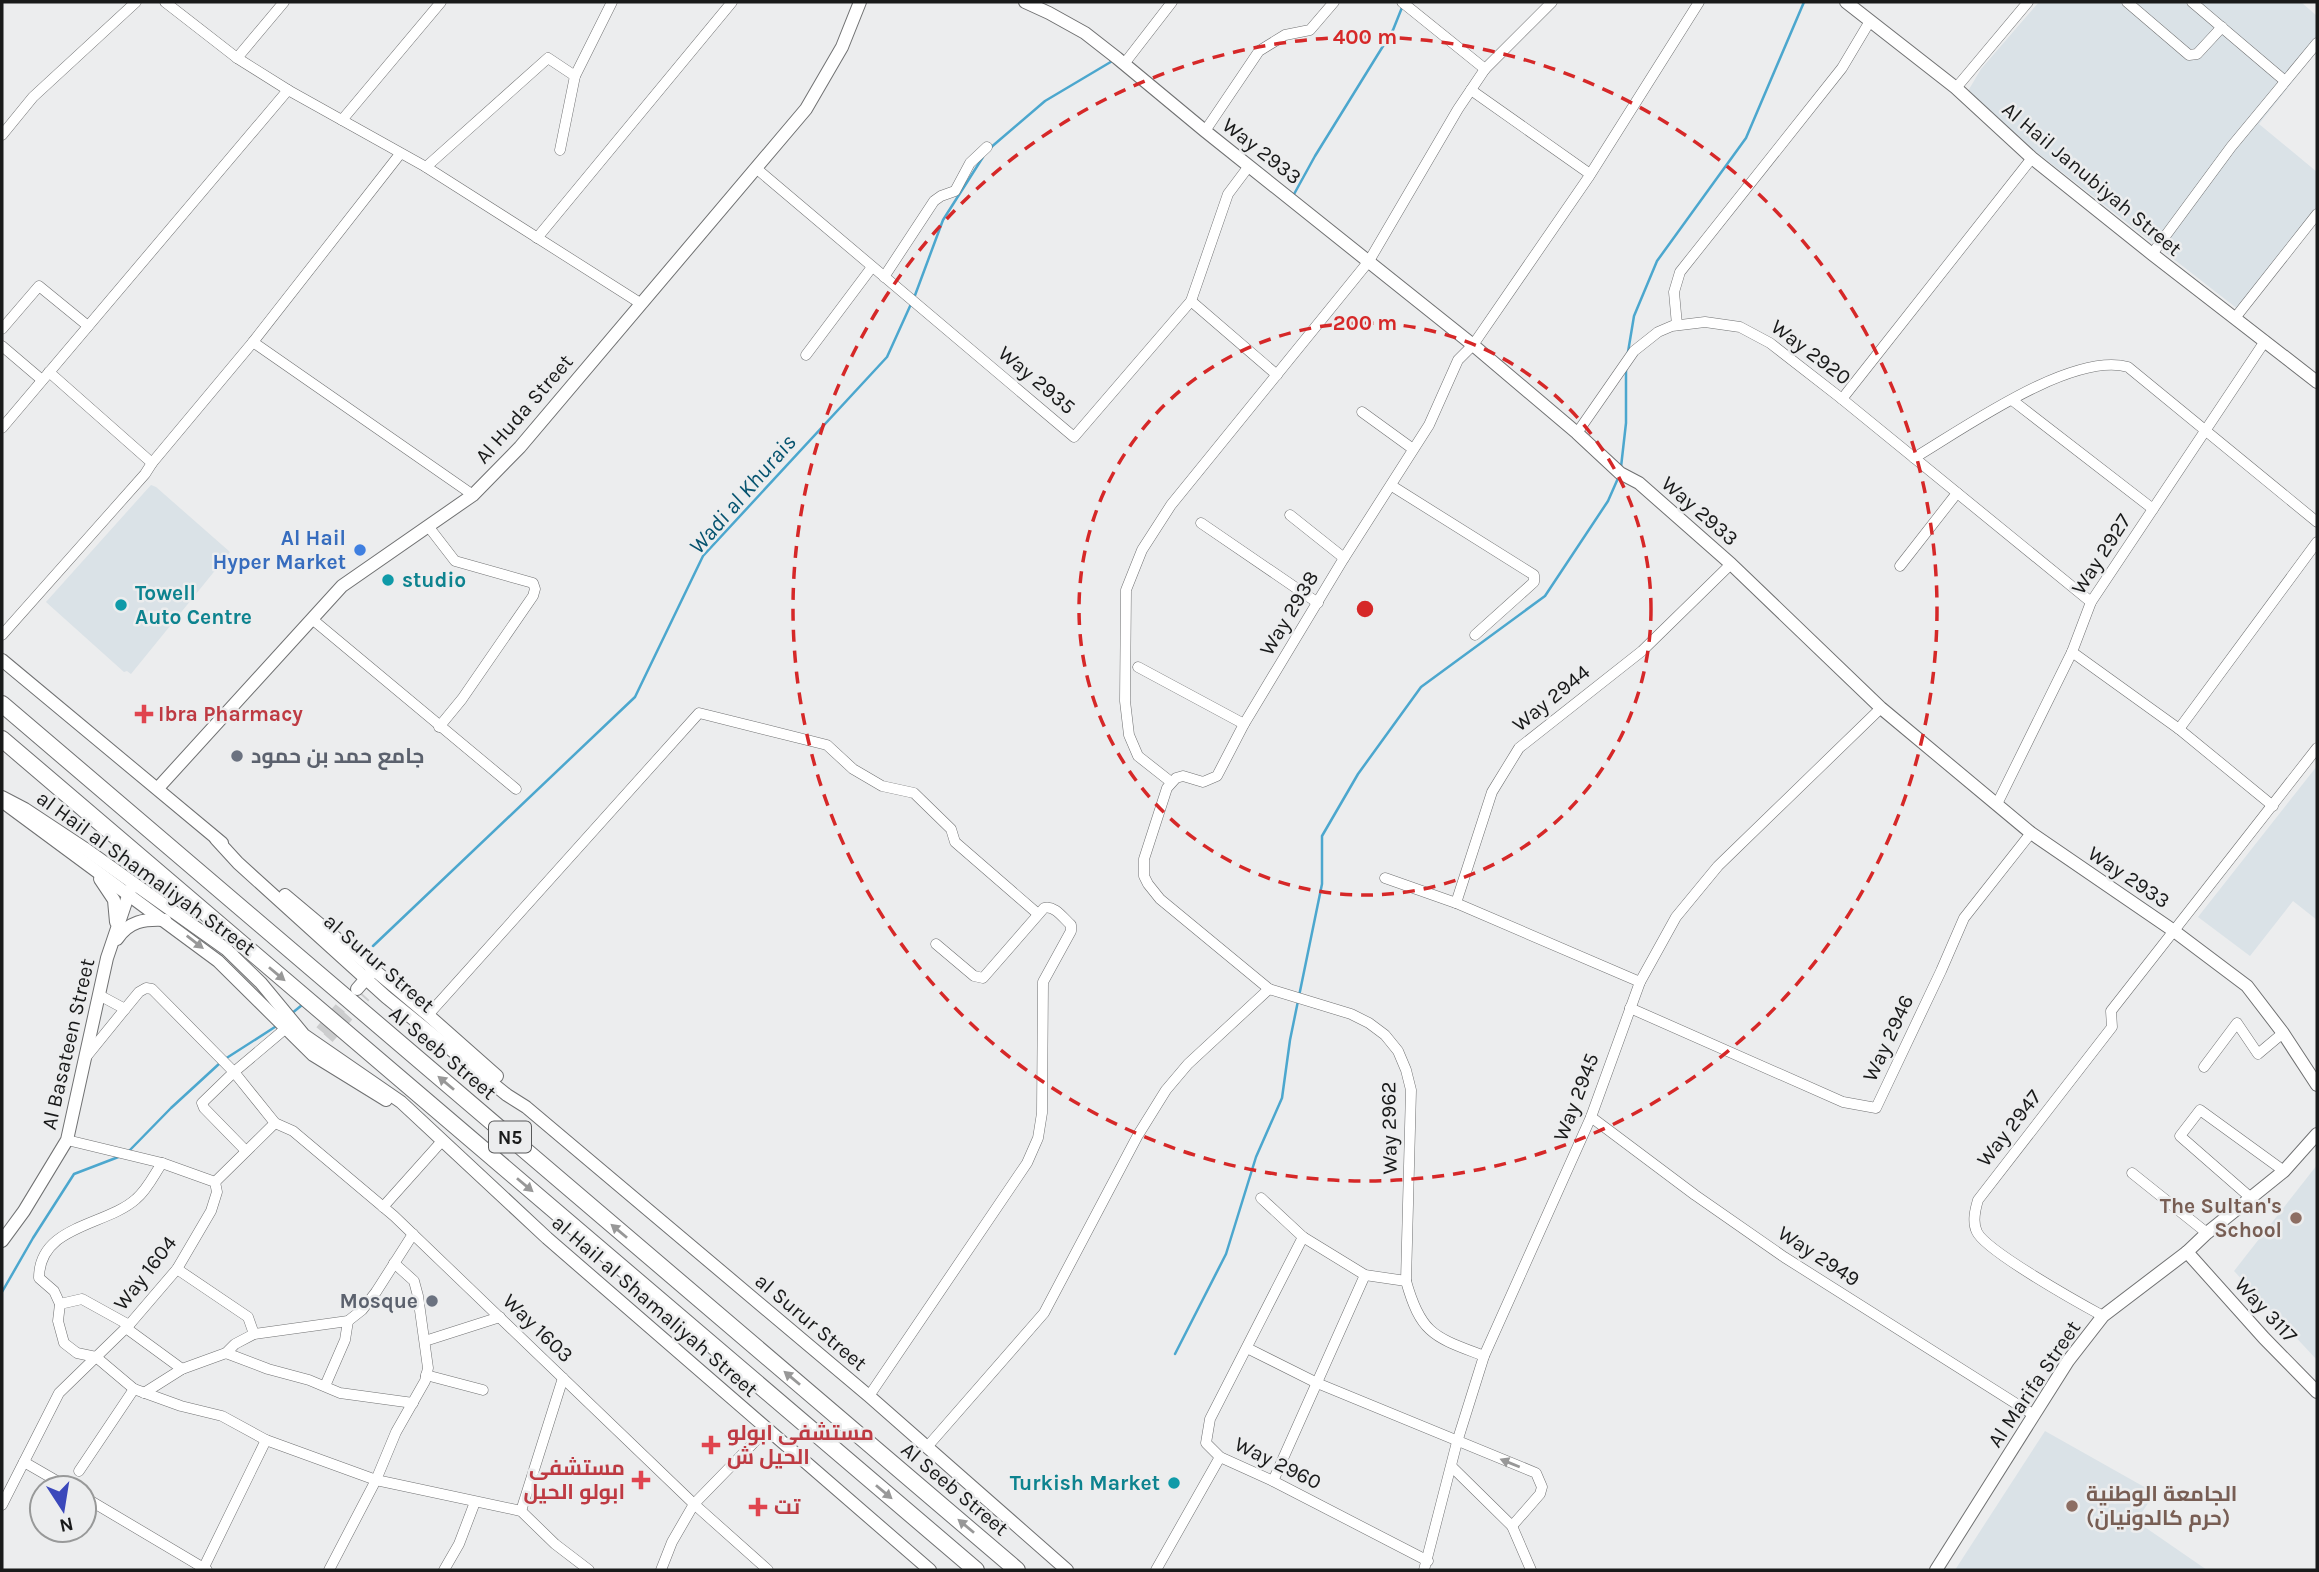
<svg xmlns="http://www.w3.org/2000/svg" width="2319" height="1572" font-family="Karla,Cairo,sans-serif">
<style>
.built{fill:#dae2e7}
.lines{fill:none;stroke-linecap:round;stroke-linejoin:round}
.stream{stroke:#4ca7ce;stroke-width:2.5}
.tertiary-tunnel{stroke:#cccdce;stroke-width:12;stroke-dasharray:12 6;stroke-linecap:butt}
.minor-casing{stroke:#707172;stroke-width:11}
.tertiary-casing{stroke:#707172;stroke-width:14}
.trunk-casing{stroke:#707172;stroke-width:18}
.minor{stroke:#fff;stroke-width:10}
.tertiary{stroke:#fff;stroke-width:12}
.trunk{stroke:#fff;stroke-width:16}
.oneway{fill:#989898}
.ring{fill:none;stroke:#d62828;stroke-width:3.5;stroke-dasharray:12 9}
.shop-dot{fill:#3f7fe0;stroke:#ecedee;stroke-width:2.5}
.culture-dot{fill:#0f9aa8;stroke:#ecedee;stroke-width:2.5}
.health-dot{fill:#e0444e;stroke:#ecedee;stroke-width:2.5}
.worship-dot{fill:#6b7280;stroke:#ecedee;stroke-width:2.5}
.education-dot{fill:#8d6e63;stroke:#ecedee;stroke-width:2.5}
.labels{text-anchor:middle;stroke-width:5;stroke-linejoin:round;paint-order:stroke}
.shield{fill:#ecedee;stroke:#58595a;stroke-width:2}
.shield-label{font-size:19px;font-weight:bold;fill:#191a1a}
.street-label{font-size:21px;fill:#191a1a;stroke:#ecedee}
.shop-label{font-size:21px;font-weight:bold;fill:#366cbe;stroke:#ecedee;text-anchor:end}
.culture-label{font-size:21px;font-weight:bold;fill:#0d838f;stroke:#ecedee;text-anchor:start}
.health-label{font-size:21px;font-weight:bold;fill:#be3a42;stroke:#ecedee;text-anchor:start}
.worship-label{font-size:21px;font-weight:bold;fill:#5b616d;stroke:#ecedee;text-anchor:start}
.education-label{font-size:21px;font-weight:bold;fill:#785e54;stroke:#ecedee;text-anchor:end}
.water-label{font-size:23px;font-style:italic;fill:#06536f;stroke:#ecedee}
.centre{fill:#d62828;stroke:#ecedee;stroke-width:3.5}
.ring-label{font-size:21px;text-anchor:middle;font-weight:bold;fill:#d62828;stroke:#ecedee;stroke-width:5;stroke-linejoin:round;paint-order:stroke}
</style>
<rect width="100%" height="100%" fill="#ecedee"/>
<g class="built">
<path d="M2039,2H2301L2317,16V51L2259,124L2317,172V211L2239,310L2035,151L1968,91L1981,69Z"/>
<path d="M151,485L156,487L230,552L131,674L127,671L124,672L46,602Z"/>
<path d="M2317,766V920L2293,901L2250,956L2198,917Z"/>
<path d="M2317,1165V1360L2234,1271Z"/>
<path d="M2045,1431L2155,1493L2136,1521L2207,1570H1955Z"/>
</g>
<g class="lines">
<g class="stream">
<path d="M989,149L1045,101L1114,60"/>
<path d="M1293,196L1315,156L1393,30L1403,5"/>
<path d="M914,298L943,220L983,157"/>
<path d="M1628,352L1634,316L1657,261L1746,138L1804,2"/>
<path d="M1621,467L1626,423V369"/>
<path d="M373,946L635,697L703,556L887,357L911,304"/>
<path d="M291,1014L302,1005"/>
<path d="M225,1059L278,1025"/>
<path d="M129,1151L171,1108L220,1063"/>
<path d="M2,1292L33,1238L74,1174L121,1156"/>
<path d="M1175,1354L1226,1254L1256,1157L1282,1098L1290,1040L1322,884V836L1358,774L1421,687L1545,596L1608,501L1619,476"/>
</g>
<g class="tertiary-tunnel">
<path d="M321,1031L352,994"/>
<path d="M328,1038L365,996"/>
</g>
<defs>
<g id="minor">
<path d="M165,2L237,58L288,90L426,167L640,303"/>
<path d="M1402,2L1485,69"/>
<path d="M2127,2L2189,55L2197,54L2222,27"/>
<path d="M2192,2L2285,81"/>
<path d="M237,58L284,2"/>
<path d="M1124,64L1172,2"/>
<path d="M1956,88L2028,2"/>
<path d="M1471,90L1590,174"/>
<path d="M342,120L441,2"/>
<path d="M1205,131L1259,51L1285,35L1310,30L1334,2"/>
<path d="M2,135L33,97L136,2"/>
<path d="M560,150L575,76L612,2"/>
<path d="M426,167L548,58L575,76"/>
<path d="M757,169L1074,437L1191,301L1228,194L1249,166"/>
<path d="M537,238L732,2"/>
<path d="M2152,254L2231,147L2317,43"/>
<path d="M884,277L934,201L941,196L955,191L970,163L987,147"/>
<path d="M1191,301L1277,375"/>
<path d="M2235,318L2317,214"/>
<path d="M1677,325L1674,292L1680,272L1842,68L1870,21"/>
<path d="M2,329L39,286L88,326"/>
<path d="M253,342L473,495"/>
<path d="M2,346L42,380"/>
<path d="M806,355L872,267"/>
<path d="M49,372L152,463"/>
<path d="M1842,399L2032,158"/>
<path d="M2012,400L2153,509"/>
<path d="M1362,412L1413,449"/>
<path d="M2,428L288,90"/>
<path d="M1577,433L1634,351L1658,332L1672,326L1705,322L1740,327L1770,343L1842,399L2091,602"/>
<path d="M1914,458C1963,429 2072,351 2128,367L2317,522"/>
<path d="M1392,486L1534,575V582L1475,635"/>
<path d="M1290,515L1344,558"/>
<path d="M1201,523L1318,603"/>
<path d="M428,526L455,561L533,583L535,589L533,596L462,699L439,727"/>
<path d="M1900,566L1957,493"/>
<path d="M312,619L516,789"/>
<path d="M2,635L145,474L152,463L253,342L400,154"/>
<path d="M2072,652L2179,729L2273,806"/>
<path d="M1138,667L1244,724"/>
<path d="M2179,729L2317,542"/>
<path d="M1171,782L1138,756L1129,735L1125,701L1126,590L1142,550L1171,505L1369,261L1458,109L1485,69L1552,2"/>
<path d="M1997,804L2072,652L2091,602L2265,341"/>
<path d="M1385,878L1456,903L1640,982"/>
<path d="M1456,903L1492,792L1519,748L1642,651L1731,564"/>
<path d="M99,995L125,1009L139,992L146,988L152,989L234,1072L275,1123L293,1131L394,1216L694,1504L768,1570"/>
<path d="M1630,1008L1843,1102L1876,1108L1941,971L1964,918L2031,833"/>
<path d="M428,1015L699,713L827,745L853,769L882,786L914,793L951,829L955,842L1038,914"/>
<path d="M86,1057L125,1009"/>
<path d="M2204,1067L2237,1023L2258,1054L2283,1033"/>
<path d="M1591,1117L1695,1195L1784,1257L2034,1415"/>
<path d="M246,1151L204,1108L202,1103L234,1072L285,1029"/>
<path d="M162,1163C154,1175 147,1190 136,1199C106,1226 39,1225 39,1278L54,1291L60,1304L58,1321L64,1343L77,1353L96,1357L134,1389L181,1406L222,1416L266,1440L376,1480L521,1511L555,1544L589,1570"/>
<path d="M2132,1173L2207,1233"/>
<path d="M215,1182L275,1123"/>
<path d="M1261,1198L1303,1237L1365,1275L1406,1281"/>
<path d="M2251,1198L2180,1136L2200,1110L2284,1171"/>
<path d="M383,1207L442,1141"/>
<path d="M1303,1237L1210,1419L1206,1443L1220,1457L1273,1481L1428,1561"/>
<path d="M177,1269L248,1317L254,1334"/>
<path d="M60,1304L82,1299L129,1325"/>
<path d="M2103,1316C2079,1303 1986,1251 1977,1232C1972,1222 1975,1210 1978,1200L2112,1027L2111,1011L2317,748"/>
<path d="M126,1328L182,1369"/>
<path d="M425,1341L500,1317"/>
<path d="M1247,1348L1317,1383L1536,1473L1542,1487L1540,1494L1512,1526"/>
<path d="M226,1353L268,1369L309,1380L340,1393L413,1403"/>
<path d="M1484,1356C1435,1337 1421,1335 1406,1281L1411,1090L1406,1070L1398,1051L1385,1035L1369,1023L1351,1014L1269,989L1160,899L1148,884L1144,876V859L1167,788L1176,778L1183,776L1203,782L1217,776L1244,724L1344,558L1429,425L1458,360L1473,345L1588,178L1699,2"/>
<path d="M426,1375L483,1390"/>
<path d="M325,1386L345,1340L348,1321"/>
<path d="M144,1393L182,1369L226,1353L235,1344L254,1334L348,1321L362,1310L376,1292L413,1234"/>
<path d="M869,1396L1027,1163L1038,1138L1042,1113L1043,982L1071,931V925C1063,918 1055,905 1044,908L983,978L974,976L936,944"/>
<path d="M927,1447L1044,1313L1138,1135L1166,1090L1188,1064L1269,989"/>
<path d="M24,1462L69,1488"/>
<path d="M1452,1467L1512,1526L1531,1570"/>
<path d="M79,1471L134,1389"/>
<path d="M1273,1481L1365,1275"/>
<path d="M84,1497L207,1570"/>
<path d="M2,1505L59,1393L129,1325L177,1269L211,1211L217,1192L215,1182L162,1163L67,1140"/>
<path d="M521,1511L563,1378"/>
<path d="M204,1567L266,1440"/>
<path d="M329,1570L376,1480L396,1432L425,1381L428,1368L418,1296L414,1281L394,1263"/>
<path d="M444,1570L459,1544L475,1502"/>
<path d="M661,1570L672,1542L694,1504L767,1429"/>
<path d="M1156,1570L1220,1457"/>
<path d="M1424,1570L1457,1442L1484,1356L1591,1117L1640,982L1676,917L1718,866L1881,708"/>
</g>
<g id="tertiary">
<path d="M1025,2L1049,13L1085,33L1117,58L1205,131L1473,345L1577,433L1620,473L1639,483L1731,564L1881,708L2031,833L2174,931L2247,986L2283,1033L2317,1085"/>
<path d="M1846,2L1956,88L2032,158L2152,254L2317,382"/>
<path d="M2,660L222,843"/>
<path d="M158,788L342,586L473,495L520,447L806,109L842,47L860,2"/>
<path d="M2,797L25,809L84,848L226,949L261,983L304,1035L401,1102L547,1238L930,1570"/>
<path d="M7,805L218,961L313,1055L386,1100"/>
<path d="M216,839L238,863L386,997L507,1095L526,1107L869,1396L1067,1570"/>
<path d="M100,879L114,900L116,922"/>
<path d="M285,895L428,1015L497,1076"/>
<path d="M117,939C129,921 144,919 165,920"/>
<path d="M357,989L371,973"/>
<path d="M2,1241L24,1211L67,1140L107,958L130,890"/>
<path d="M2187,1252L2264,1338L2317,1392"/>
<path d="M1936,1570L2068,1361L2103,1316L2187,1252L2207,1233L2284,1171L2317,1134"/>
</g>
<g id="trunk">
<path d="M2,704L1017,1570"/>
<path d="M2,739L976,1570"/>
</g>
</defs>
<use href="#minor" class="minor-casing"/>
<use href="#tertiary" class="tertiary-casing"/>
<use href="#trunk" class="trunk-casing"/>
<use href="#minor" class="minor"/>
<use href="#tertiary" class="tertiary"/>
<use href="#trunk" class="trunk"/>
</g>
<defs><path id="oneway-solid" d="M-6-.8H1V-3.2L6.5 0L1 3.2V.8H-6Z" transform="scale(1.75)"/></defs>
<g class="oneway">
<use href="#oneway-solid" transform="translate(195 942) rotate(38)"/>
<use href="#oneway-solid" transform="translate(277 974) rotate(40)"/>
<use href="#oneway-solid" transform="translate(446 1083) rotate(-140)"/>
<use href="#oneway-solid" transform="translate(525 1185) rotate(40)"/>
<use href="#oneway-solid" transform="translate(619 1231) rotate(-140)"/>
<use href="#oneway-solid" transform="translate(792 1378) rotate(-140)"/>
<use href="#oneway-solid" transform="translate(1510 1463) rotate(-158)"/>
<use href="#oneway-solid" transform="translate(884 1492) rotate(40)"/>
<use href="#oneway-solid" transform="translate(966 1526) rotate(-140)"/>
</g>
<g class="ring">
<circle cx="1365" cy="609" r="286"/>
<circle cx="1365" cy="609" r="572"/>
</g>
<circle class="shop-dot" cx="360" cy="550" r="7"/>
<g class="culture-dot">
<circle cx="388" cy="580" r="7"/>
<circle cx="121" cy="605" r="7"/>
<circle cx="1174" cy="1483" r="7"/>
</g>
<g class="health-dot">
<path d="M140.5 703.5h7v7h7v7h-7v7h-7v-7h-7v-7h7z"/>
<path d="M707.5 1434.5h7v7h7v7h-7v7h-7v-7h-7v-7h7z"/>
<path d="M637.5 1469.5h7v7h7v7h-7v7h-7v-7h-7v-7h7z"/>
<path d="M754.5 1496.5h7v7h7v7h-7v7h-7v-7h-7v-7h7z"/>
</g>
<g class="worship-dot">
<circle cx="237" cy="756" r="7"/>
<circle cx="432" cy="1301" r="7"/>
</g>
<g class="education-dot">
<circle cx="2296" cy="1218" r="7"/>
<circle cx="2072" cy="1506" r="7"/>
</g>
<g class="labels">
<rect class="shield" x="489" y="1121.5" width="42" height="31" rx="5"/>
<g class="shield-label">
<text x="510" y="1144">N5</text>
</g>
<g class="street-label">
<text transform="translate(1262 151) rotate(38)" y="7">Way 2933</text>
<text transform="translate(2092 179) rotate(40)" y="7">Al Hail Janubiyah Street</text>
<text transform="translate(1811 352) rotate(37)" y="7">Way 2920</text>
<text transform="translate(1037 380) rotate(40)" y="7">Way 2935</text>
<text transform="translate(524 409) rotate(-49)" y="7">Al Huda Street</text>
<text transform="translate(1700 511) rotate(41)" y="7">Way 2933</text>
<text transform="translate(2101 554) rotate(-57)" y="7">Way 2927</text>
<text transform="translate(1289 613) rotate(-59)" y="7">Way 2938</text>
<text transform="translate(1551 698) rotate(-39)" y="7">Way 2944</text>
<text transform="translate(146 873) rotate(36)" y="7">al Hail al Shamaliyah Street</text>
<text transform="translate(2129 877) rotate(34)" y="7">Way 2933</text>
<text transform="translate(379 963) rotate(41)" y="7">al Surur Street</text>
<text transform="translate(1888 1038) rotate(-65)" y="7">Way 2946</text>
<text transform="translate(68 1044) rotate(-77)" y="7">Al Basateen Street</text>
<text transform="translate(443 1053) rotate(40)" y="7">Al Seeb Street</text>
<text transform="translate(1576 1097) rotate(-69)" y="7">Way 2945</text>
<text transform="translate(1389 1128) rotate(-91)" y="7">Way 2962</text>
<text transform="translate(2009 1128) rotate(-52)" y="7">Way 2947</text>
<text transform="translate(1819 1256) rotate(33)" y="7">Way 2949</text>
<text transform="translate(145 1273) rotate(-52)" y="7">Way 1604</text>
<text transform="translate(655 1306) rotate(41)" y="7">al Hail al Shamaliyah Street</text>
<text transform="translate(2266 1310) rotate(47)" y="7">Way 3117</text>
<text transform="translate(811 1322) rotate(40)" y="7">al Surur Street</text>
<text transform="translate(538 1328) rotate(44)" y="7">Way 1603</text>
<text transform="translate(2034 1384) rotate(-56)" y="7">Al Marifa Street</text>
<text transform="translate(1278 1463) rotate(26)" y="7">Way 2960</text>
<text transform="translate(955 1489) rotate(40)" y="7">Al Seeb Street</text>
</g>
<g class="shop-label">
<text x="346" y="545">Al Hail<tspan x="346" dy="24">Hyper Market</tspan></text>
</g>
<g class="culture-label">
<text x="402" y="587">studio</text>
<text x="135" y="600">Towell<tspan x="135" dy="24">Auto Centre</tspan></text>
<text x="1160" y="1490" text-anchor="end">Turkish Market</text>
</g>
<g class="health-label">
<text x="158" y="721">Ibra Pharmacy</text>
<text x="727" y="1440">مستشفى ابولو<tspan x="727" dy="24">الحيل ش</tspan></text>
<text x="625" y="1475" text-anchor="end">مستشفى<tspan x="625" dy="24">ابولو الحيل</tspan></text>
<text x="774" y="1514">تت</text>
</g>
<g class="worship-label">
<text x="251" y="763">جامع حمد بن حمود</text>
<text x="418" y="1308" text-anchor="end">Mosque</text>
</g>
<g class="education-label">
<text x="2282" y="1213">The Sultan's<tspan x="2282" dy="24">School</tspan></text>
<text x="2086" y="1501" text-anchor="start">الجامعة الوطنية<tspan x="2086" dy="24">(حرم كالدونيان)</tspan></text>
</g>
<g class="water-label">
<text transform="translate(742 494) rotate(-49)" y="8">Wadi al Khurais</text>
</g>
</g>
<circle cx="1365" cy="609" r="10" class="centre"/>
<g class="ring-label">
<text x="1365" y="44">400 m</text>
<text x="1365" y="330">200 m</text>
</g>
<rect width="2319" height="1572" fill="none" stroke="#191a1a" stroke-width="7"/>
<g transform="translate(63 1509) rotate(168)"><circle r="33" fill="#ecedee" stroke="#989999" stroke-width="2"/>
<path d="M0-5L12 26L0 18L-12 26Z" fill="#3b48bb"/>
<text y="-10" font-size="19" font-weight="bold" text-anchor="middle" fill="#191a1a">N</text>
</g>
</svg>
